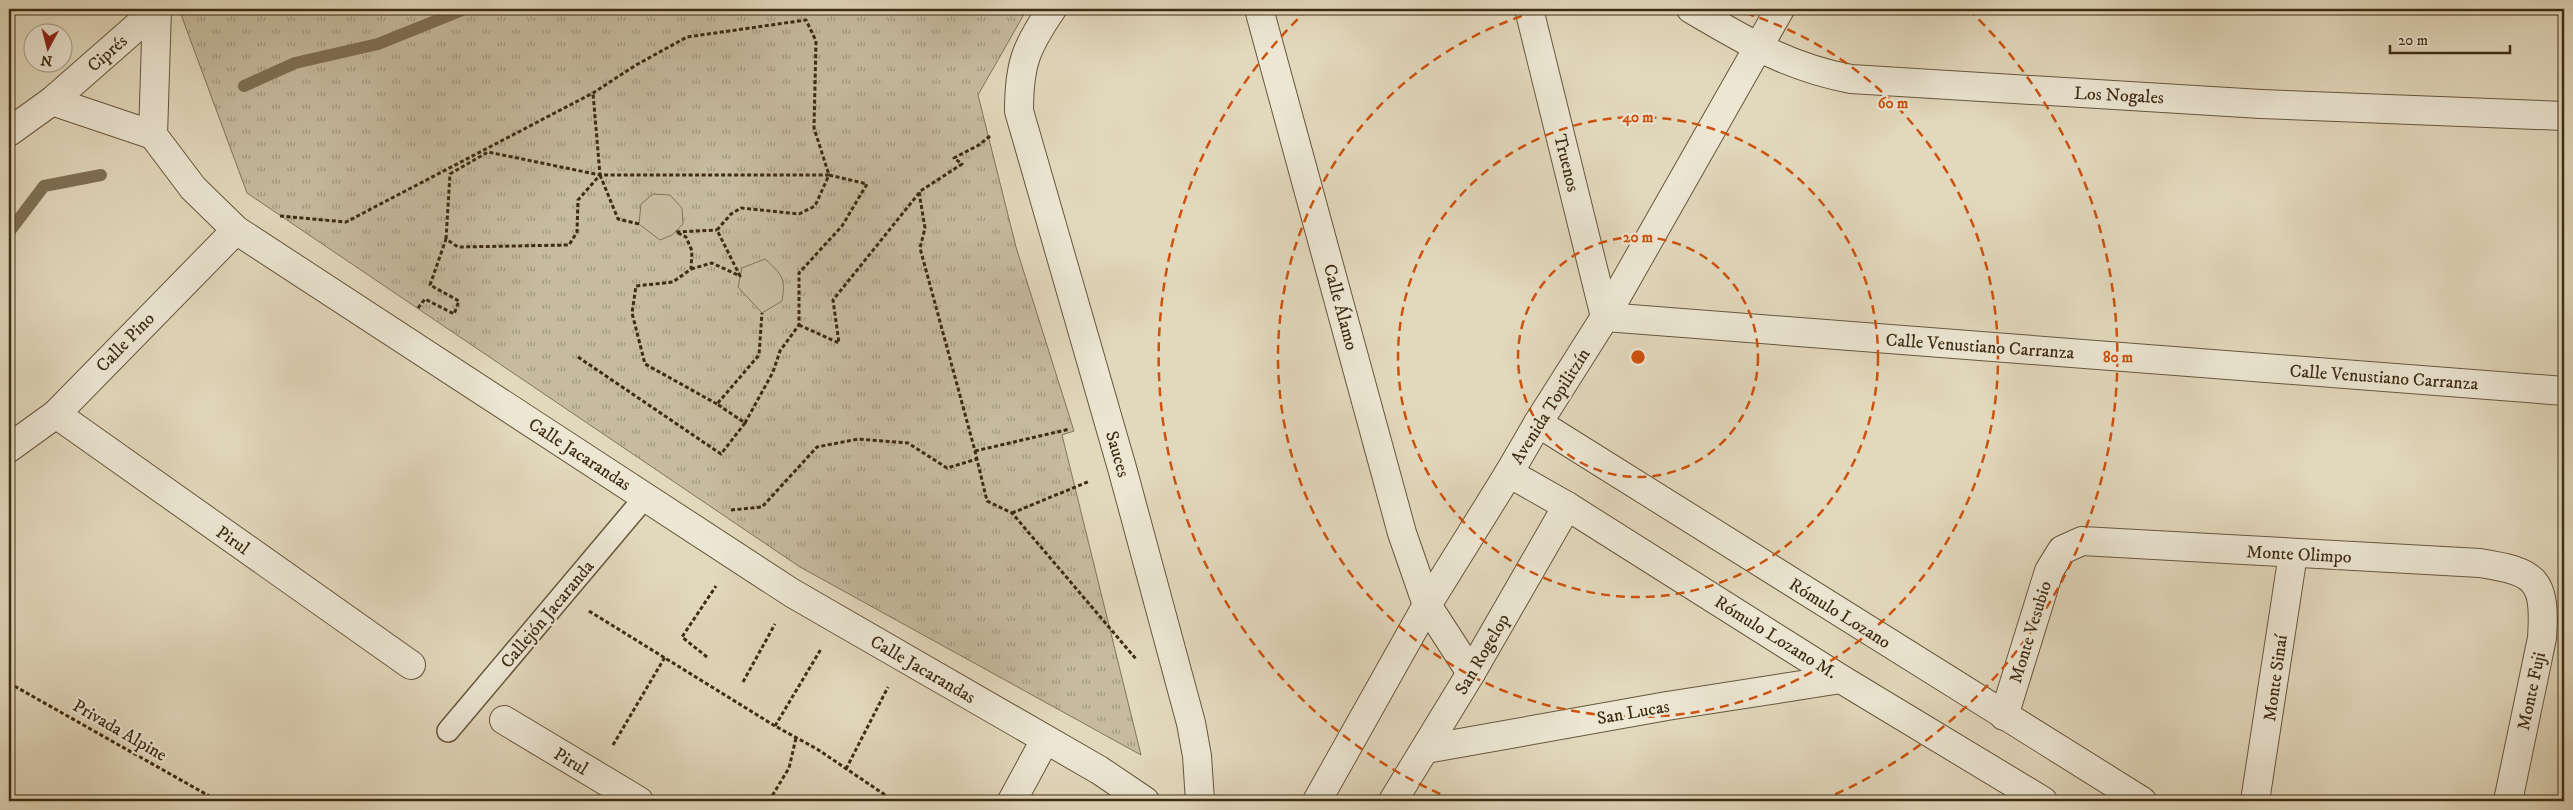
<svg xmlns="http://www.w3.org/2000/svg" width="2573" height="810" font-family="'IM FELL DW Pica',serif">
<style>
.grass{fill:url(#grass-tufts);stroke:#827458}
.green{fill:#c6bb9f;stroke:#827458}
.lines{fill:none;stroke-linecap:round;stroke-linejoin:round}
.stream{stroke:#7f7055;stroke-width:12}
.service-casing{stroke:#67573c;stroke-width:24}
.minor-casing{stroke:#67573c;stroke-width:30}
.tertiary-casing{stroke:#67573c;stroke-width:30}
.path{stroke:#3e2c12;stroke-width:3;stroke-dasharray:4 2.5;stroke-linecap:butt}
.service{stroke:#ece6d3;stroke-width:21}
.minor{stroke:#ece6d3;stroke-width:28}
.tertiary{stroke:#ece6d3;stroke-width:28}
.ring{fill:none;stroke:#ce520d;stroke-width:2.5;stroke-dasharray:9 6}
.labels{text-anchor:middle;stroke-width:4.5;stroke-linejoin:round;paint-order:stroke}
.street-label{font-size:18px;fill:#3e2c12;stroke:#ece6d3}
.centre{fill:#ce520d;stroke:#ece6d3;stroke-width:2.5}
.ring-label{font-size:15px;text-anchor:middle;font-weight:bold;fill:#ce520d;stroke:#ece6d3;stroke-width:4.5;stroke-linejoin:round;paint-order:stroke}
</style>
<defs>
<pattern id="grass-tufts" width="24" height="20" patternUnits="userSpaceOnUse" patternTransform="scale(1.25)"><rect width="24" height="20" fill="#c6bb9f"/><path d="M3 7l-1-3M5 7V3M7 7l1-3M15 17l-1-3M17 17v-4M19 17l1-3" fill="none" stroke="#a29880"/></pattern>
</defs>
<rect width="100%" height="100%" fill="#e2d8bc"/>
<filter id="stains"><feTurbulence type="fractalNoise" baseFrequency=".004" numOctaves="4"/><feColorMatrix values="0 0 0 0 .2 0 0 0 0 .09 0 0 0 0 .02 0 0 0 .5 -.17"/></filter>
<radialGradient id="worn" r=".72"><stop offset=".6" stop-color="#630" stop-opacity="0"/><stop offset="1" stop-color="#630" stop-opacity=".3"/></radialGradient>
<path class="grass" d="M179,9H1027L978,95L1016,247L1074,431L1062,435L1141,755L800,567L247,193Z"/>
<g class="green">
<path d="M653,194L670,195L682,208L683,224L672,235L660,240L639,224L641,204Z"/>
<path d="M765,259C782,274 786,279 782,301L762,313L738,287L742,268Z"/>
</g>
<g class="lines">
<g class="stream">
<path d="M244,86L295,63L378,44L465,9"/>
<path d="M9,232L44,186L101,175"/>
</g>
<defs>
<path id="service" d="M448,731L646,496"/>
<g id="minor">
<path d="M157,9L153,135L193,188L236,230L792,593L1099,770L1145,801"/>
<path d="M1052,9C1026,47 1019,64 1019,111L1122,468L1191,723L1197,756L1200,801"/>
<path d="M1259,9L1402,533L1427,605L1471,673"/>
<path d="M1529,9L1605,317"/>
<path d="M1691,9C1746,41 1787,67 1851,79L2261,104L2564,116"/>
<path d="M52,101L153,135"/>
<path d="M9,132L52,101L157,9"/>
<path d="M56,414L411,665"/>
<path d="M1538,423L2142,801"/>
<path d="M9,448L56,414L236,230"/>
<path d="M2004,716L2049,571L2062,550L2082,541L2480,563C2536,572 2546,579 2542,638L2508,801"/>
<path d="M504,720L639,801"/>
<path d="M1426,749L1667,706L1841,679"/>
<path d="M1012,801L1045,740"/>
<path d="M1317,801L1427,605L1509,473"/>
<path d="M1393,801L1471,673L1567,506"/>
<path d="M2255,801L2293,554"/>
</g>
<g id="tertiary">
<path d="M1780,9L1605,317L1538,423L1509,473L1567,506L1841,679L2043,801"/>
<path d="M1605,317L2564,391"/>
</g>
</defs>
<use href="#service" class="service-casing"/>
<use href="#minor" class="minor-casing"/>
<use href="#tertiary" class="tertiary-casing"/>
<g class="path">
<path d="M990,136L979,145L954,158L962,164L919,192L925,228L920,248L975,451L987,501L1012,513L1136,659"/>
<path d="M600,175L618,219L639,224"/>
<path d="M280,216L346,222L593,93L636,65L687,37L806,20L816,41L814,128L829,175L867,184L842,226L799,273V325L780,351L773,372L745,423"/>
<path d="M446,239L450,174L488,152L600,175H829L815,206L799,214L741,208L731,214L717,230L740,276L712,263L691,269"/>
<path d="M418,308L425,299L454,314L459,301L430,285L446,239L458,247L569,245L577,232L578,200L600,175L593,93"/>
<path d="M799,325L839,343L833,300L919,193"/>
<path d="M578,357L721,454L745,423L717,404L759,355L762,313"/>
<path d="M717,404L645,364L632,313L636,286L673,282L691,269L692,251L686,237L676,232L717,230"/>
<path d="M975,451L1070,429"/>
<path d="M731,510L762,507L817,447L858,439L908,443L947,468L977,459"/>
<path d="M1012,513L1090,481"/>
<path d="M589,611L775,726L817,749L894,801"/>
<path d="M707,657L682,637L716,586"/>
<path d="M743,682L775,624"/>
<path d="M9,683L218,801"/>
<path d="M775,726L821,649"/>
<path d="M613,745L665,657"/>
<path d="M846,769L888,687"/>
<path d="M769,801L789,768L796,738"/>
</g>
<use href="#service" class="service"/>
<use href="#minor" class="minor"/>
<use href="#tertiary" class="tertiary"/>
</g>
<g class="ring">
<circle cx="1638" cy="357" r="120"/>
<circle cx="1638" cy="357" r="240"/>
<path d="M1731 9A360 360 0 1 1 1545 9"/>
<path d="M1454 800A480 480 0 0 1 1308 9M1968 9A480 480 0 0 1 1822 800"/>
</g>
<g class="labels">
<g class="street-label">
<text transform="translate(107 53) rotate(-41)" y="6">Ciprés</text>
<text transform="translate(2119 95) rotate(3)" y="6">Los Nogales</text>
<text transform="translate(1567 163) rotate(76)" y="6">Truenos</text>
<text transform="translate(1341 307) rotate(75)" y="6">Calle Álamo</text>
<text transform="translate(125 342) rotate(-46)" y="6">Calle Pino</text>
<text transform="translate(1980 346) rotate(4)" y="6">Calle Venustiano Carranza</text>
<text transform="translate(2384 377) rotate(4)" y="6">Calle Venustiano Carranza</text>
<text transform="translate(1550 406) rotate(-58)" y="6">Avenida Topilitzín</text>
<text transform="translate(580 454) rotate(33)" y="6">Calle Jacarandas</text>
<text transform="translate(1118 454) rotate(74)" y="6">Sauces</text>
<text transform="translate(233 540) rotate(35)" y="6">Pirul</text>
<text transform="translate(2299 554) rotate(3)" y="6">Monte Olimpo</text>
<text transform="translate(1840 613) rotate(32)" y="6">Rómulo Lozano</text>
<text transform="translate(547 614) rotate(-50)" y="6">Callejón Jacaranda</text>
<text transform="translate(2030 632) rotate(-73)" y="6">Monte Vesubio</text>
<text transform="translate(1776 637) rotate(32)" y="6">Rómulo Lozano M.</text>
<text transform="translate(1482 654) rotate(-60)" y="6">San Rogelop</text>
<text transform="translate(923 669) rotate(30)" y="6">Calle Jacarandas</text>
<text transform="translate(2275 678) rotate(-82)" y="6">Monte Sinaí</text>
<text transform="translate(2531 691) rotate(-78)" y="6">Monte Fuji</text>
<text transform="translate(1633 712) rotate(-10)" y="6">San Lucas</text>
<text transform="translate(120 730) rotate(30)" y="6">Privada Alpine</text>
<text transform="translate(571 761) rotate(31)" y="6">Pirul</text>
</g>
</g>
<circle cx="1638" cy="357" r="8" class="centre"/>
<g class="ring-label">
<text x="1893" y="108">60 m</text>
<text x="1638" y="122">40 m</text>
<text x="1638" y="242">20 m</text>
<text x="2118" y="362">80 m</text>
</g>
<rect width="2573" height="810" fill="none" stroke="#e2d8bc" stroke-width="30"/>
<rect x="10" y="10" width="2553" height="790" fill="none" stroke="#3e2c12" stroke-width="2.5"/>
<rect x="15" y="15" width="2543" height="780" fill="none" stroke="#3e2c12"/>
<g transform="translate(48 48) rotate(187)"><circle r="24" fill="#ece6d3" stroke="#a69c86"/>
<path d="M0-4L9 19L0 12L-9 19Z" fill="#8f2418"/>
<text y="-8" font-size="14" font-weight="bold" text-anchor="middle" fill="#3e2c12">N</text>
</g>
<path d="M2390 45v8h120v-8" fill="none" stroke="#3e2c12" stroke-width="2.5"/>
<text x="2398" y="45" font-size="15" fill="#3e2c12" stroke="#ece6d3" stroke-width="4" paint-order="stroke">20 m</text>
<rect width="100%" height="100%" filter="url(#stains)"/>
<rect width="100%" height="100%" fill="url(#worn)"/>
</svg>
